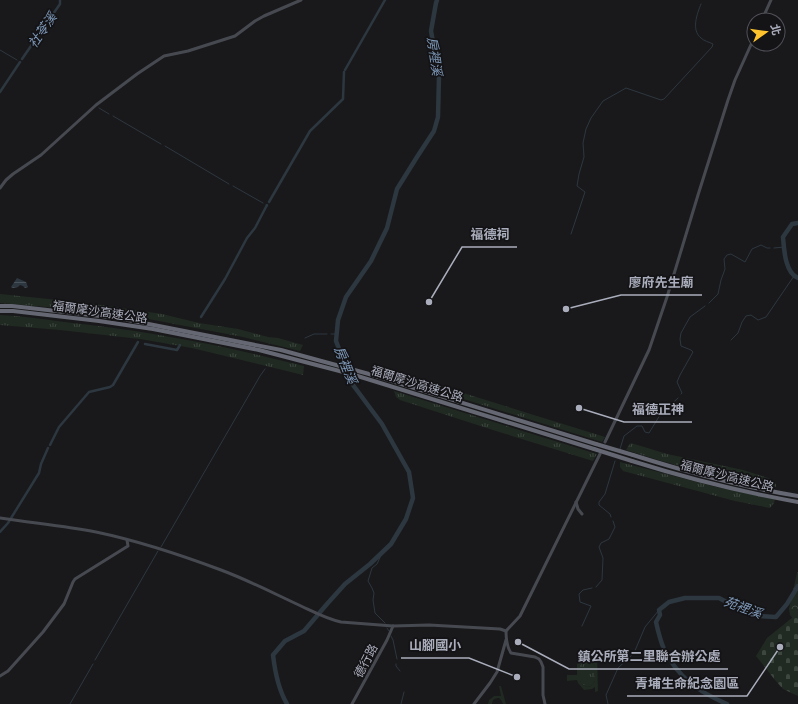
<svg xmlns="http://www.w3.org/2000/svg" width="798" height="704" font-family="'Alegreya Sans','Noto Sans TC',sans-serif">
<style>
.grass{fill:url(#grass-tufts)}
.forest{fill:url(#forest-crowns)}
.cemetery{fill:url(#cemetery-stones)}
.garden{fill:#202a22;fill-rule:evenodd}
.water{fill:url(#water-rules)}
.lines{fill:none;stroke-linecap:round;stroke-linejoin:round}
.stream{stroke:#2d3740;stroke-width:1}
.canal{stroke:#2d3740;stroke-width:2.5}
.river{stroke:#2d3740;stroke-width:4.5}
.secondary{stroke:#474951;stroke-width:3}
.highway{stroke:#656872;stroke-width:4}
.highway-bridge{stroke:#656872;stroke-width:4}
.labels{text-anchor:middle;stroke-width:3.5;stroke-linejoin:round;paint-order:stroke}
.street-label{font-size:12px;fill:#aaaebc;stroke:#141316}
.water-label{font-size:13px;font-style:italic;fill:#7f9ab9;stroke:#141316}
.leader{fill:none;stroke:#aaaebc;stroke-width:1.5}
.callout-dot{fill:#aaaebc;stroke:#141316;stroke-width:1.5}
.callout-label{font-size:13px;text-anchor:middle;font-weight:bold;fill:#aaaebc;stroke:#141316;stroke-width:3.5;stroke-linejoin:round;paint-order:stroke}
</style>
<defs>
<pattern id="grass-tufts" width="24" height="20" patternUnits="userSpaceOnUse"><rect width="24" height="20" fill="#202a22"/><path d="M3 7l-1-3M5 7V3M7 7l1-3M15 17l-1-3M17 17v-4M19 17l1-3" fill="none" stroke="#3e4640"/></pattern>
<pattern id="forest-crowns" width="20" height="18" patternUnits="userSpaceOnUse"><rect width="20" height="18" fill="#202a22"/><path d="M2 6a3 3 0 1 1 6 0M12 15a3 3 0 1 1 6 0" fill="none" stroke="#3e4640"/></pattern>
<pattern id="cemetery-stones" width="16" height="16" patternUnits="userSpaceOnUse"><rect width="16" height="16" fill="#202a22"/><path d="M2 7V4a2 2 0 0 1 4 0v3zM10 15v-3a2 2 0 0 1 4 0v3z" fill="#3e4640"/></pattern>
<pattern id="water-rules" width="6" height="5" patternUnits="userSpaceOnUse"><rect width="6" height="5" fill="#2d3740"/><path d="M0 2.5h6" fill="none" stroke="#49515a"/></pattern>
</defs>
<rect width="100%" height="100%" fill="#19191b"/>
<g class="grass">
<path d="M0,294L87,303L162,314L199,323L238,329L268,337L278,338L303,345L300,351L243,337L117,313L0,303Z"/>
<path d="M0,315C21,316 43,319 64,322C145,330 225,346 304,366L303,375L192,348L140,339L60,330L0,325Z"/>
<path d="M396,373L402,374L605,437L602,442L393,377L394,374Z"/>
<path d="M394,391L597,454L593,461L496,431L400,400L396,397Z"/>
<path d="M631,443L667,454L743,470L771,479L775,482L776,484V487C725,478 675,466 626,450L629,445Z"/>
<path d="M620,462L716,487L775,499L774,503L770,508L735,501L623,471L620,467Z"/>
<path d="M588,660L591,661L595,666V681L591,686L587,687L582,684L580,681V665L582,663Z"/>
</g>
<path class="forest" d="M798,572V624L790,615L789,609L797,573Z"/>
<path class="cemetery" d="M798,613V696L783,689L775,680L756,656L767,638Z"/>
<g class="garden">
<path d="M595,652H597L598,691L595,692V687L592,689L584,690L578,683L577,680L567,681V675H577V664C582,657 587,656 595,659ZM588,660L591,661L595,666V681L591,686L587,687L582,684L580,681V665L582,663Z"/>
<path d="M499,686H501L506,704H503L501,700L499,698C495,698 492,700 492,704H488L489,700L494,696H501Z"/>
</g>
<path class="water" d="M17,278L26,282L28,287L25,288L23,286L20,285L18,287L13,288L11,287Z"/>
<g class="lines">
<g class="stream">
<path d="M0,50L17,60"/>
<path d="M99,108L109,114"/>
<path d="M113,116L161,144"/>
<path d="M165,146L229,184"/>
<path d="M233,186L263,203"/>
<path d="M266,205L267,206"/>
<path d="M571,234L585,192L577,186L579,174L584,157L583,143L586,129L591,118L603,101L626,88L661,100L664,99L712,47L713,44C709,42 704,41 701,38C691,30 697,14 701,4"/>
<path d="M774,248L784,247"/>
<path d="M709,303L718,294L721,280L725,269L724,259L727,255L731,254L745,262L752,249L761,245L767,248H770"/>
<path d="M331,334H337"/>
<path d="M305,338L314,334H327"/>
<path d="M731,340L738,333L742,322L746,316L751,315L758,320L766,317L794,276"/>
<path d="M681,394L682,393L677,382L680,375L693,352L691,350L681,346L680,339L681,333L690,317L705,306"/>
<path d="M620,449L624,436L637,426H642L645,432L649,433L660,415L678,398"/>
<path d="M611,517L610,514L599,505V502L605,494L615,461"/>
<path d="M161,547L260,376L265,369"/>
<path d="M382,553L377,564L372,568L368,581L372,588L374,593L373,600L375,613L385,623"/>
<path d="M596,587L602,580L603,558L599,547L601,543L609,539L615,527L613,521"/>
<path d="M582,626L591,606L580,602L579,594L583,590L592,588"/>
<path d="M387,628L389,631"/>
<path d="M391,636L393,640L397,659"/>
<path d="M95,660L158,551"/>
<path d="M396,664V666L400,671"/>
<path d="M70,704L93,664"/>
<path d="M401,704L404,692"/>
<path d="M608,704L606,695L618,668L634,653L645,627L659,610"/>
</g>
<g class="canal">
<path d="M22,59L60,4V0"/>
<path d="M345,70L385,0"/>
<path d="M0,92L20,62"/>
<path d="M269,202L310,131L343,99L344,72"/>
<path d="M201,317L225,279L247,238L255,228L267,205"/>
<path d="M145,344L177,350L180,345"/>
<path d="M50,445L59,427L89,392L110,387L113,385L138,342"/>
<path d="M0,532L8,523L39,473L41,464L48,448"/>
</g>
<g class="river">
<path d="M798,223L792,224L783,237C784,249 785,273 798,278"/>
<path d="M287,704C278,689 275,672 273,655L285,641L304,631L327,604L345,584L370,564L391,544L406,519L413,498L409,472L382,424L353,385L336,341L338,320L346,297L371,261L387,228L397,189L417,157L434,131L438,117L439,76L431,31L436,3L437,0"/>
<path d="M727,704C699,692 678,678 664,649C660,640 658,631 656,622L660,615L659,610L669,602L685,598H719L742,610L759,616L776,617L787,604L798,586"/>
</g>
<g class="secondary">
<path d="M762,20L771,0"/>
<path d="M0,188L6,180L13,174L41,155L96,105L137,74L164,56L188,51L235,36L255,21L264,16L301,0"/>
<path d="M605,442L649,350L667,297L698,195L728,100L735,80L754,38"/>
<path d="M576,502L578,509L582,514"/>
<path d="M0,518C32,523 64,526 96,532C139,541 181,555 221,570C248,580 275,594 301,606C314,612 327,619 341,622L393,626L429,625L500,629L506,631"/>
<path d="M0,676L8,671L43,632L64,604L73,582L75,579L128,546L127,540"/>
<path d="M352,704L387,640L393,626"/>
<path d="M474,704L490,683L497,672L506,640"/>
<path d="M545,704L543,695V667L541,662L539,659L535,657L511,653C507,647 506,638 506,631L520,616L600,454"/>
</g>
<g class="highway">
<path d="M0,306H12L118,318L281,350L369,374L596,444"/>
<path d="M0,311H13L99,321L153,329L259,350L351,374L594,449"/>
<path d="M633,455C687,472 742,487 798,496"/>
<path d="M632,461C686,478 742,492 798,502"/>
</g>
<g class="highway-bridge">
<path d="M596,444L633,455"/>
<path d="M594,449L632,461"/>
</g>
</g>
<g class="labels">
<g class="street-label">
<text transform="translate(100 312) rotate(8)" y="4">福爾摩沙高速公路</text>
<text transform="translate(417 384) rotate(17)" y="4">福爾摩沙高速公路</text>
<text transform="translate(727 476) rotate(14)" y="4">福爾摩沙高速公路</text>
<text transform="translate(366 661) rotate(-62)" y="4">德行路</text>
</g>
<g class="water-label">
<text transform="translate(42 30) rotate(-55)" y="5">社苓溪</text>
<text transform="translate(435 56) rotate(82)" y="5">房裡溪</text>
<text transform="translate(346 365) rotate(69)" y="5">房裡溪</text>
<text transform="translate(743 607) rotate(20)" y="5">苑裡溪</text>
</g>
</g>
<path class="leader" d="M429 302L462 247H517M566 309L621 295H702M579 408L624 422H692M517 677L469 658H401M518 642L569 669H728M780 647L747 696H627"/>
<g class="callout-dot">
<circle cx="429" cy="302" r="4"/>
<circle cx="566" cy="309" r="4"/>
<circle cx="579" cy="408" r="4"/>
<circle cx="517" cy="677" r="4"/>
<circle cx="518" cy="642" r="4"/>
<circle cx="780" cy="647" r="4"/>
</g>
<g class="callout-label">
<text x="490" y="239">福德祠</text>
<text x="661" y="287">廖府先生廟</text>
<text x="658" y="414">福德正神</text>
<text x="435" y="650">山腳國小</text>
<text x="649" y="661">鎮公所第二里聯合辦公處</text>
<text x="687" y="688">青埔生命紀念園區</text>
</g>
<g transform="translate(766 32) rotate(76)"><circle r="19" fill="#141316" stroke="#505158"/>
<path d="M0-3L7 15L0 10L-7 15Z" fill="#ffc42d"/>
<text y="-6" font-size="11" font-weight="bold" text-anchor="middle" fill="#aaaebc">北</text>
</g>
</svg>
